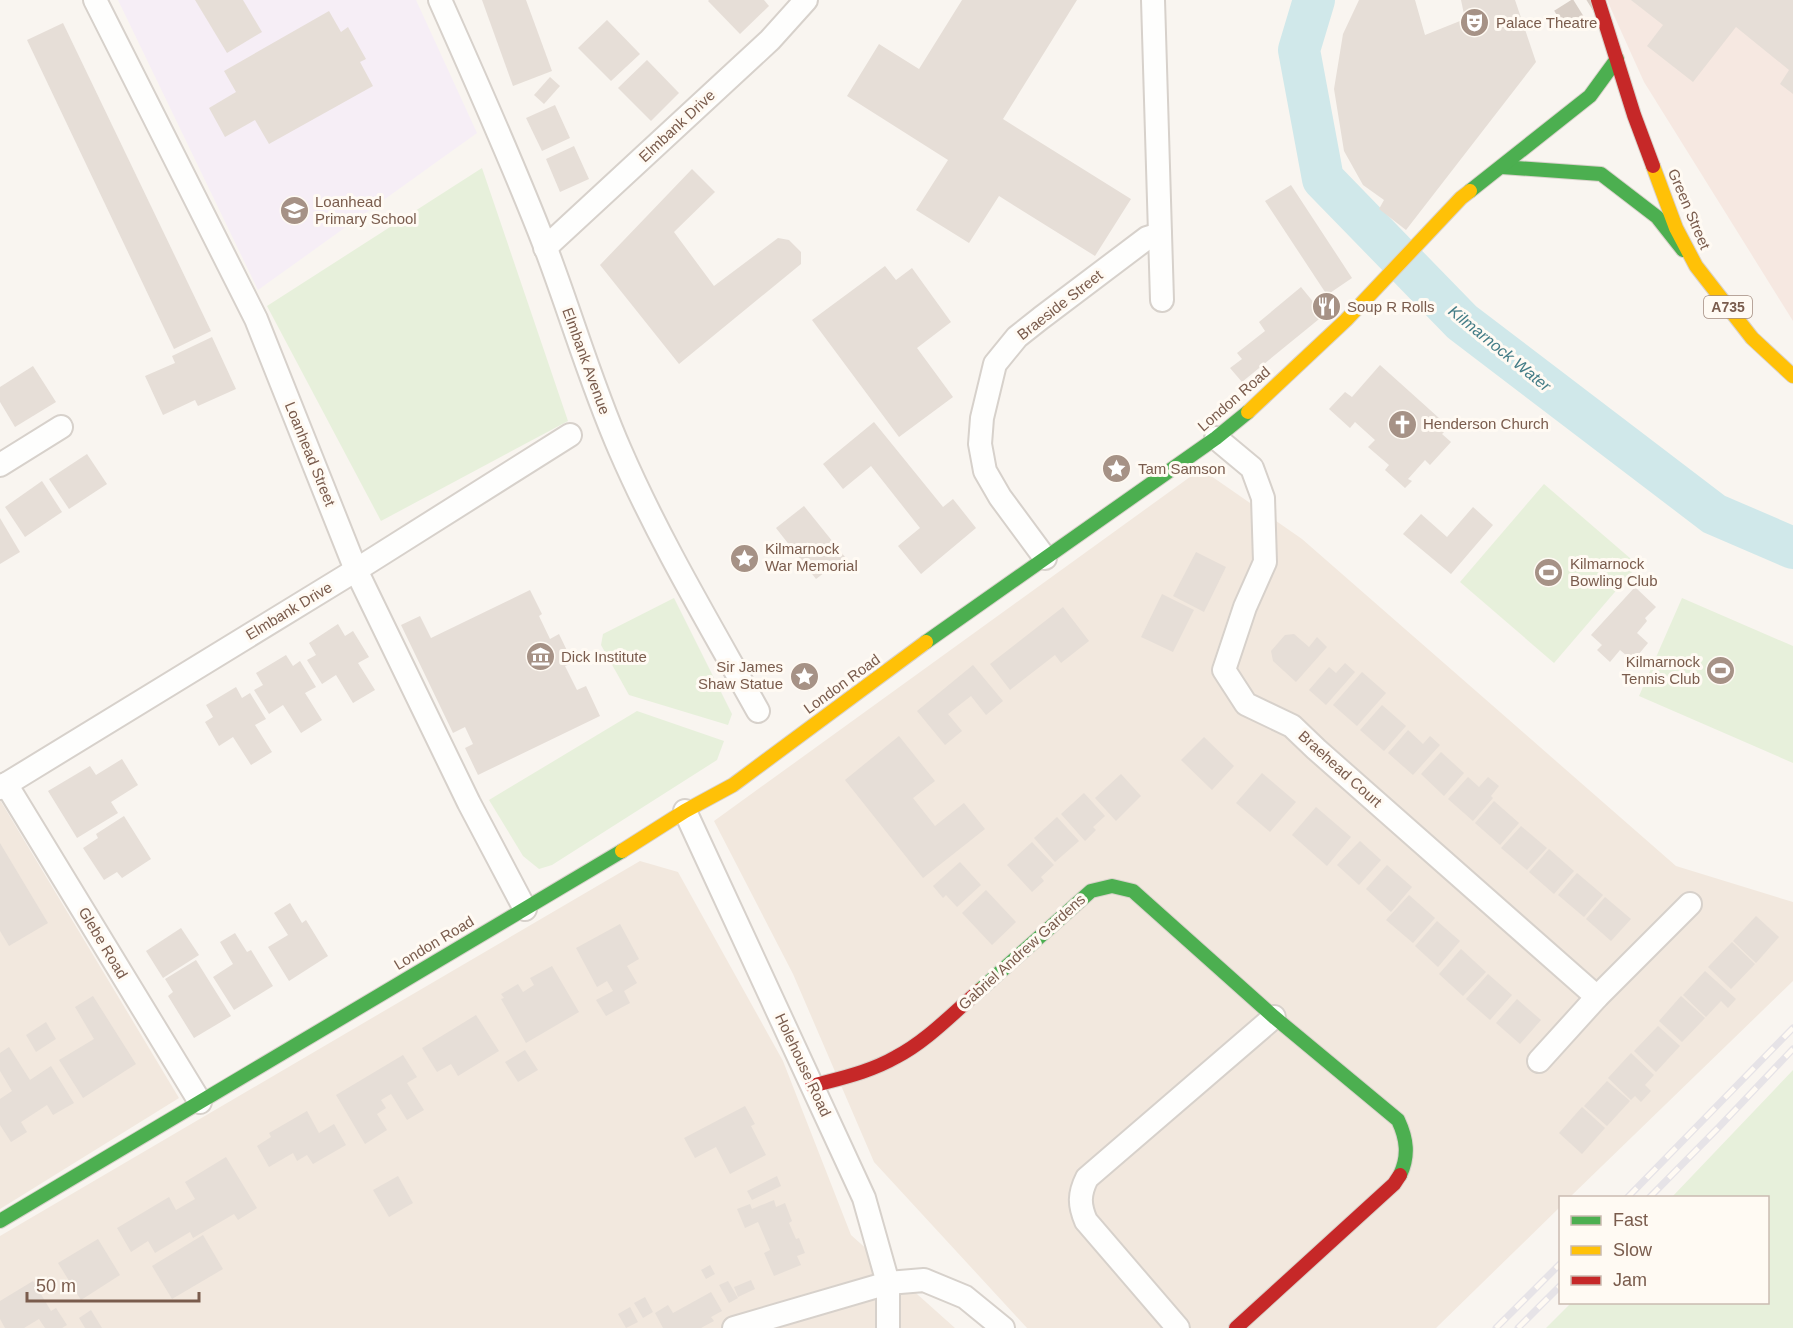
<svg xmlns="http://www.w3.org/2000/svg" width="1793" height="1328" font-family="Arial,sans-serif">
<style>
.residential{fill:#f2e8de}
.commercial{fill:#f6e8e1}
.education{fill:#f6eef6}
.green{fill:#e7f0db}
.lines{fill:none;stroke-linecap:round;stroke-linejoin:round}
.river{stroke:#d0e8ea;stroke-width:42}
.building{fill:#e6ded7}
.street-tunnel{stroke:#d9cfc7;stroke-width:22;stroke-dasharray:22 11;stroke-linecap:butt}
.street-casing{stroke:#d7d1cb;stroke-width:26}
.fast-casing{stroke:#d9d2cb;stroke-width:16}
.slow-casing{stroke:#d9d2cb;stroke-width:16}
.jam-casing{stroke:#d9d2cb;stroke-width:16}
.street{stroke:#fefefd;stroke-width:22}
.fast{stroke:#4caf50;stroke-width:14}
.slow{stroke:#ffc107;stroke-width:14}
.jam{stroke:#c62828;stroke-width:14}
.rail-casing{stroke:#e6e3e7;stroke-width:7}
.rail{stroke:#fffaf3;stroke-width:4.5;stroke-dasharray:14;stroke-linecap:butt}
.labels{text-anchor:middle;stroke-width:6;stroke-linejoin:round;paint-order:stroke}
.shield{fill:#fffaf3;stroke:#a28b7f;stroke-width:1.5}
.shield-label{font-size:14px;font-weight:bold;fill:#7a5c4d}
.poi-label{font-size:15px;fill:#7a5c4d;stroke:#fffaf3;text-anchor:start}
.street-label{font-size:15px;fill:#7a5c4d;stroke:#fffaf3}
.water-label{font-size:16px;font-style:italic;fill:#437c86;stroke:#fffaf3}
</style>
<rect width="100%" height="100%" fill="#f9f5f0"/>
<g class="residential">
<path d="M1201,469L1302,539L1676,866L1793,902V981L1570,1197L1560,1198V1207L1436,1328H1027L874,1162L793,974L714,821Z"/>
<path d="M0,800L179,1098L0,1209Z"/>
<path d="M640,861L678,872L783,1061L851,1235L955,1328H0V1236Z"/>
</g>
<path class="commercial" d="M1607,0H1793V321L1644,82Z"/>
<path class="education" d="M118,0H416L477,133L258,290Z"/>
<g class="green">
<path d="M482,168L568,421L381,521L267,306Z"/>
<path d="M1544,484L1638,565L1554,663L1460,582Z"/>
<path d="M674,598L732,714L728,725L629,695L601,645L603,634Z"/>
<path d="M1682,598L1793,646V763L1639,696Z"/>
<path d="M637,711L724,741L717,760L552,865L539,869L523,856L489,800Z"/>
<path d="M1793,1070V1328H1546L1571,1303L1768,1302V1198L1672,1197Z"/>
</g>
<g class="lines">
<path class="river" d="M1314,0L1299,50L1323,179L1462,322L1714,514L1793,548"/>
</g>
<g class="building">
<path d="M195,0H243L262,32L227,53Z"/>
<path d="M482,0H526L552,71L513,86Z"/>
<path d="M709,0H764L769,6L740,34L708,1Z"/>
<path d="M962,0H1077L1003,119L1131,199L1095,256L999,196L969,243L916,210L948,160L847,96L879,44L919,69Z"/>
<path d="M1359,0H1415L1425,35L1465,19L1461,0H1515L1536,62L1406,230L1379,209L1384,200L1363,185L1344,151L1334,89L1343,34Z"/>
<path d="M1631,0H1793V94L1780,84L1789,70L1736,27L1693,82L1647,46L1663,25Z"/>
<path d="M329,11L341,32L348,27L366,59L360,62L373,86L269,144L255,120L225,137L209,108L236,92L224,71Z"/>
<path d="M607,20L640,54L611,81L578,48Z"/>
<path d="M63,23L211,331L174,349L27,40Z"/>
<path d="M647,60L679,93L651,121L618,88Z"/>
<path d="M550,77L560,86L544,104L534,95Z"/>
<path d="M555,105L570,138L542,151L526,118Z"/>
<path d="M574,146L589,179L560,192L546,159Z"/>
<path d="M692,169L715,192L674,232L714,286L778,238L789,240L801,252V264L679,364L600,265Z"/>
<path d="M1291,185L1352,278L1327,295L1265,201Z"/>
<path d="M885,266L896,280L912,268L951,322L917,348L953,397L899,437L812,320Z"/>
<path d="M1301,287L1324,315L1242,382L1230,368L1242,359L1237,353L1265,331L1259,322Z"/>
<path d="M212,337L236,389L198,406L195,400L163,415L145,376L175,363L172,356Z"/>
<path d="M1380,365L1449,427L1442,434L1451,442L1430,465L1425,460L1408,479L1412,481L1405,488L1385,470L1389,465L1368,447L1375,440L1355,422L1350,428L1329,409L1345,392L1352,397Z"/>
<path d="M33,366L56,402L15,427L0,402V387Z"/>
<path d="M874,422L943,507L953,499L976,528L921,574L898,546L920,528L871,466L843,489L823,464Z"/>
<path d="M87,454L107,484L69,509L49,479Z"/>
<path d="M42,481L62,512L25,537L5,507Z"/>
<path d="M804,506L845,557L816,579L776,528Z"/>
<path d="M1473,507L1493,525L1451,574L1403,534L1421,514L1447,537Z"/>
<path d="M0,518L20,552L0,564Z"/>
<path d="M1196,552L1226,567L1204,612L1173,596Z"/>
<path d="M1635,587L1656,607L1645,618L1647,621L1637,633L1648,643L1633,661L1620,650L1610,662L1597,650L1602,645L1591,635Z"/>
<path d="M530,590L542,614L539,616L550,639L559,634L573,663L565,666L577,690L586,686L600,716L478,775L465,748L473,744L465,727L453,733L401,625L420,616L431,638Z"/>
<path d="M1162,594L1194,610L1173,652L1141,637Z"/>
<path d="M1063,607L1089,641L1061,663L1055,655L1010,690L990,664Z"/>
<path d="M338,624L345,636L353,631L369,657L358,663L375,690L353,703L336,675L322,684L307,660L316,655L309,643Z"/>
<path d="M1294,634L1309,647L1317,637L1327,647L1296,682L1273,661L1271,651L1285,635Z"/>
<path d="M286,655L293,666L300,661L316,687L305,693L322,720L301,733L283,705L269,714L254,690L263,685L256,673Z"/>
<path d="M1345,663L1355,672L1326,705L1309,690L1329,667L1336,673Z"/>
<path d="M973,665L1003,701L986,715L971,696L948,714L962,731L945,745L917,711Z"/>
<path d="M1362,672L1386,693L1357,726L1333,705Z"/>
<path d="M236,687L242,698L250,693L266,719L255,725L272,752L251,765L233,737L219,746L205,722L213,717L206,705Z"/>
<path d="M1382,705L1406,726L1384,751L1360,730Z"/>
<path d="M1408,730L1423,744L1430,736L1440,745L1413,775L1388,753Z"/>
<path d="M899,736L935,781L913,798L935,826L964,803L985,829L923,878L845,780Z"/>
<path d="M1204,737L1234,766L1212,790L1181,760Z"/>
<path d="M1441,752L1464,773L1444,796L1421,774Z"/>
<path d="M122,759L138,785L111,802L118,813L77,838L48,791L90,766L96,775Z"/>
<path d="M1262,773L1296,802L1270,832L1236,803Z"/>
<path d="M1121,774L1141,796L1116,821L1095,798Z"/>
<path d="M1468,777L1479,787L1488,777L1499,786L1491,796L1493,798L1473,821L1448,799Z"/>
<path d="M1084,793L1105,816L1093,827L1096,830L1085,841L1061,814Z"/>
<path d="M1494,801L1519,823L1500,845L1475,823Z"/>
<path d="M1316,807L1351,837L1327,866L1292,835Z"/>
<path d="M124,816L151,859L122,878L117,872L104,880L83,848L98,838L96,834Z"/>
<path d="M1057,817L1079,841L1055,862L1034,838Z"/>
<path d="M1521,826L1547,848L1527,870L1501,848Z"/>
<path d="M1360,841L1381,860L1359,885L1337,865Z"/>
<path d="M1032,842L1054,865L1041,877L1044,881L1032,892L1007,865Z"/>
<path d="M0,843L48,923L9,946L0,931Z"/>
<path d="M1549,849L1574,871L1554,894L1529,872Z"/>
<path d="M960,862L981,885L957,907L946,895L943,898L933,886Z"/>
<path d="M1387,865L1412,887L1391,912L1366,889Z"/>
<path d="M1577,873L1603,895L1584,917L1558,895Z"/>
<path d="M986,890L1016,922L992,945L962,913Z"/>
<path d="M1409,895L1435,918L1413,943L1386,920Z"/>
<path d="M1605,897L1631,919L1611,941L1586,919Z"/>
<path d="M290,903L302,923L306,920L328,956L289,981L268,947L288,935L274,913Z"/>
<path d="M1756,916L1779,937L1756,963L1733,941Z"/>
<path d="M1437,921L1460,941L1438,967L1415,946Z"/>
<path d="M620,924L639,959L627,966L637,983L624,991L630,1003L606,1016L596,1000L613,991L607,981L597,987L576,948Z"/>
<path d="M181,928L199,955L163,978L146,951Z"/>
<path d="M235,933L247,952L251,950L273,986L234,1010L213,977L233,964L220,942Z"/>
<path d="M1732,942L1755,964L1731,989L1708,967Z"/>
<path d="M1461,949L1486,972L1463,996L1439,974Z"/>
<path d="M196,960L231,1016L194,1038L168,996L173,992L165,979Z"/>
<path d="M552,966L579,1012L526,1043L501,999L504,998L501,994L518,984L523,992L534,985L530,978Z"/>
<path d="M1705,971L1736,999L1728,1008L1721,1001L1706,1017L1683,995Z"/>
<path d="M1488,974L1512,995L1490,1020L1466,999Z"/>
<path d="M93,996L136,1064L83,1098L59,1060L94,1039L75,1007Z"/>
<path d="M1681,996L1705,1018L1682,1042L1659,1021Z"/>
<path d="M1517,999L1541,1020L1520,1044L1496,1023Z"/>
<path d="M476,1015L499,1051L458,1076L451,1064L437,1072L422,1048Z"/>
<path d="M46,1022L56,1039L36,1052L26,1035Z"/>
<path d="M1658,1026L1680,1046L1656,1072L1634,1051Z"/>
<path d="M9,1047L30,1080L51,1066L74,1103L53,1115L47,1105L21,1122L27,1132L11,1142L0,1125V1099L12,1091L0,1071V1053Z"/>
<path d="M525,1050L538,1070L518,1082L505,1062Z"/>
<path d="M1631,1053L1654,1075L1645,1085L1651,1091L1641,1102L1635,1096L1631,1100L1608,1078Z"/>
<path d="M403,1055L417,1077L407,1083L424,1110L407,1120L391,1094L381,1100L386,1108L377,1114L387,1130L365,1144L336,1095Z"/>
<path d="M1607,1081L1630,1101L1607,1126L1584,1106Z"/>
<path d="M745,1106L755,1124L751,1126L766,1155L730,1174L716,1147L695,1158L684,1138Z"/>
<path d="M1582,1107L1605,1128L1582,1154L1559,1133Z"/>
<path d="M307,1111L319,1133L334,1124L346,1145L313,1164L307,1155L297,1161L293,1153L269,1167L257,1146L271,1137L269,1133Z"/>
<path d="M226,1157L257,1208L238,1220L234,1214L193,1238L190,1232L155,1253L148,1241L131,1252L117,1228L169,1197L176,1210L195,1199L185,1182Z"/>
<path d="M398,1176L413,1203L389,1217L373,1190Z"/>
<path d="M777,1176L781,1186L752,1200L747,1191Z"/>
<path d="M774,1200L776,1207L785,1203L792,1221L789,1223L796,1239L799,1238L805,1253L797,1256L801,1265L774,1276L764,1253L770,1250L758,1222L745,1228L737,1209L750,1204L752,1209Z"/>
<path d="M203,1235L223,1269L172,1299L152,1266Z"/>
<path d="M98,1239L120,1275L81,1300L58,1263Z"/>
<path d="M710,1265L715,1274L706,1279L701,1270Z"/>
<path d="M751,1280L755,1289L738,1297L734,1287Z"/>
<path d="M33,1281L51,1311L56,1308L67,1325L62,1328H45L39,1319L24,1328H5L0,1319V1301Z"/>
<path d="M728,1281L738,1298L729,1303L719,1285Z"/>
<path d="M711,1292L722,1311L711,1317L714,1321L701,1328H663L655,1313L668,1305L673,1313Z"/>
<path d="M645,1297L653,1312L643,1318L634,1303Z"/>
<path d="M630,1307L638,1322L626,1328L618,1314Z"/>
<path d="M91,1310L102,1328H85L79,1318Z"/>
</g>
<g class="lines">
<path class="street-tunnel" d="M1560,20L1592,0"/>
<defs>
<g id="street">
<path d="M95,0L256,319L356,570L469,803L525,909"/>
<path d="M440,0C476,81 513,163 545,246C571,314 591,384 620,450C659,540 710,625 758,711"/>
<path d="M1153,0L1162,300"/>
<path d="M545,248L770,40L806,0"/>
<path d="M1216,438L1252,468L1263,498L1265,562L1245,607L1224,670L1246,704L1292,726L1316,749L1597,997"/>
<path d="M0,465L61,427"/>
<path d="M1045,558L1000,497L985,471L980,444L982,418L995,364L1017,337L1041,318L1147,238L1160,234"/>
<path d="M6,784L200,1102"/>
<path d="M0,788L356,570L570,435"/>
<path d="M685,811L864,1198L888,1283V1328"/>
<path d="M1539,1061L1597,997L1690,904"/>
<path d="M734,1328L888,1283L924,1280L965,1297L1003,1328"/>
<path d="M1178,1328L1086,1221C1079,1205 1079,1194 1087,1178L1274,1017"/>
</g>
<g id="fast">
<path d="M1502,167L1601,174L1657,217L1683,250"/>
<path d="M1470,191L1590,96L1617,59"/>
<path d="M926,642L1216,438L1248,412"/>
<path d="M980,990L1091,891L1112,886L1133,891L1274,1017L1398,1120C1407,1139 1409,1156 1400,1175"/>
<path d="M0,1221L622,851"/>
</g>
<g id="slow">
<path d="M1653,166L1676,228L1696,266L1752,338L1793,376"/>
<path d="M1248,412L1346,320L1461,198L1470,191"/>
<path d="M622,851L685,811L733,785L926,642"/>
</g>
<g id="jam">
<path d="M1598,0L1634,115L1653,166"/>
<path d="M812,1086C841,1078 870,1072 896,1057C927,1041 953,1013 980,990"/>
<path d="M1236,1328L1394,1184L1400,1175"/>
</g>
</defs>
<use href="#street" class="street-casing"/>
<use href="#fast" class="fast-casing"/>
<use href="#slow" class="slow-casing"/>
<use href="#jam" class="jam-casing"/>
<use href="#street" class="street"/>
<use href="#fast" class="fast"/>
<use href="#slow" class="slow"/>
<use href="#jam" class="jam"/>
<defs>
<g id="rail">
<path d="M1627,1198L1793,1028"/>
<path d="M1649,1198L1719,1127L1793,1049"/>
<path d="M1496,1328L1560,1264"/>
<path d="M1518,1328L1560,1286"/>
</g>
</defs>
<use href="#rail" class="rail-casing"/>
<use href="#rail" class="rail"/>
</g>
<defs>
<symbol id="theatre-disc" viewBox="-11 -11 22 22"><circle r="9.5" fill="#a69286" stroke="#fffaf3"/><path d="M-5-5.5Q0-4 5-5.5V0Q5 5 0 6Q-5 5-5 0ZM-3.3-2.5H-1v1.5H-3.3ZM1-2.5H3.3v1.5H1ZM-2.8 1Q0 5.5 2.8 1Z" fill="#fff"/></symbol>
<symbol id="school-disc" viewBox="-11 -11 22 22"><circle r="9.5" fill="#a69286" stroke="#fffaf3"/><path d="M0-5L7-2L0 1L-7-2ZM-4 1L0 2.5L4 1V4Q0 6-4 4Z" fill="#fff"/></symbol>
<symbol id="restaurant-disc" viewBox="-11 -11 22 22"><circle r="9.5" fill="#a69286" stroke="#fffaf3"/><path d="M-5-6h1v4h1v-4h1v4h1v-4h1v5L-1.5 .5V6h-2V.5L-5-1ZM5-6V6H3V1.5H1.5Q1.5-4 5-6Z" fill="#fff"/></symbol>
<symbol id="church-disc" viewBox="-11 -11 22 22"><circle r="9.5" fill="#a69286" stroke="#fffaf3"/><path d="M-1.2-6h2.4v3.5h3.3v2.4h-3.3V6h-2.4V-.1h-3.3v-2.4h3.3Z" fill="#fff"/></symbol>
<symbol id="sight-disc" viewBox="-11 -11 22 22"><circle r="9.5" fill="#a69286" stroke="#fffaf3"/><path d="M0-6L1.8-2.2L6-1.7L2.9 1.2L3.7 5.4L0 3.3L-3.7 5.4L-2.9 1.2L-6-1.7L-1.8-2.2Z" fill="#fff"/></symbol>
<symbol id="stadium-disc" viewBox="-11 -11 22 22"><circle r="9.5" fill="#a69286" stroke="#fffaf3"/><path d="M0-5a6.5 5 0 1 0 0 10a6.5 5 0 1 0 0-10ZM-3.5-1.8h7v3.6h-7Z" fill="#fff"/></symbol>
<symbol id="museum-disc" viewBox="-11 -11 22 22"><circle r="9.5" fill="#a69286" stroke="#fffaf3"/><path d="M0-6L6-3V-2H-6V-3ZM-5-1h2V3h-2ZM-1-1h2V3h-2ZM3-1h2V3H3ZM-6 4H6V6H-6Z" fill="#fff"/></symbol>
</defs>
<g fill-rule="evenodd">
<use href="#theatre-disc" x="1458" y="6" width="33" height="33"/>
<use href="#school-disc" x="278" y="194" width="33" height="33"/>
<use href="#restaurant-disc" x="1310" y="290" width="33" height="33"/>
<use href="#church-disc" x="1386" y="408" width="33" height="33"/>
<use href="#sight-disc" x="1100" y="452" width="33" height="33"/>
<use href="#sight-disc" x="728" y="542" width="33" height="33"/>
<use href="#stadium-disc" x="1532" y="556" width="33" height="33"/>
<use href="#museum-disc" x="524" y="640" width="33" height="33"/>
<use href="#stadium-disc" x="1704" y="654" width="33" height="33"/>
<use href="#sight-disc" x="788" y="660" width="33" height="33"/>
</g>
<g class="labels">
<rect class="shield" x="1704" y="296" width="48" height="22" rx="4.5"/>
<g class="shield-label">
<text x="1728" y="312">A735</text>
</g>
<g class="poi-label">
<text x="1496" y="28">Palace Theatre</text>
<text x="315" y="207">Loanhead<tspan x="315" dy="17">Primary School</tspan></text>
<text x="1347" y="312">Soup R Rolls</text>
<text x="1423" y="429">Henderson Church</text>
<text x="1138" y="474">Tam Samson</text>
<text x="765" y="554">Kilmarnock<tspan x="765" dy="17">War Memorial</tspan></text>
<text x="1570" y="569">Kilmarnock<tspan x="1570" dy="17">Bowling Club</tspan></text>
<text x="561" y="662">Dick Institute</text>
<text x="1700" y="667" text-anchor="end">Kilmarnock<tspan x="1700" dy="17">Tennis Club</tspan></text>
<text x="783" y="672" text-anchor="end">Sir James<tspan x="783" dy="17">Shaw Statue</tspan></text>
</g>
<g class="street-label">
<text transform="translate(677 126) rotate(-43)" y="5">Elmbank Drive</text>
<text transform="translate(1689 209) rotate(67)" y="5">Green Street</text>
<text transform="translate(1060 305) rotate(-38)" y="5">Braeside Street</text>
<text transform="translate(586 361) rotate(70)" y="5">Elmbank Avenue</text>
<text transform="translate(1234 399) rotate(-41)" y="5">London Road</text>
<text transform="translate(310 454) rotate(68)" y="5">Loanhead Street</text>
<text transform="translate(289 611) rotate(-31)" y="5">Elmbank Drive</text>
<text transform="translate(842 684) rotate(-36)" y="5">London Road</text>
<text transform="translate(1340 769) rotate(42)" y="5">Braehead Court</text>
<text transform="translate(103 943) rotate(59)" y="5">Glebe Road</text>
<text transform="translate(434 943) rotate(-31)" y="5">London Road</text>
<text transform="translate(1022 952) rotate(-42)" y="5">Gabriel Andrew Gardens</text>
<text transform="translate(803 1065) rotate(65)" y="5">Holehouse Road</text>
</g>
<g class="water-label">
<text transform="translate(1500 348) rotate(39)" y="6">Kilmarnock Water</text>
</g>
</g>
<rect x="1559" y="1196" width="210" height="108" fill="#fffaf3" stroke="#cabbb1" stroke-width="1.5"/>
<rect x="1571" y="1216" width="30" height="9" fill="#4caf50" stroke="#cabbb1" stroke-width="1.5"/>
<text x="1613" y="1226" font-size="18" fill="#7a5c4d">Fast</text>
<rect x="1571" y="1246" width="30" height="9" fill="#ffc107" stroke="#cabbb1" stroke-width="1.5"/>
<text x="1613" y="1256" font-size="18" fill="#7a5c4d">Slow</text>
<rect x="1571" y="1276" width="30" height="9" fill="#c62828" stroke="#cabbb1" stroke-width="1.5"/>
<text x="1613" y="1286" font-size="18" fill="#7a5c4d">Jam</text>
<path d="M27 1292v9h172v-9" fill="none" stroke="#7a5c4d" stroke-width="3"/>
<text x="36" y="1292" font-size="18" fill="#7a5c4d" stroke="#fffaf3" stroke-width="4.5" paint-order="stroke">50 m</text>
</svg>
